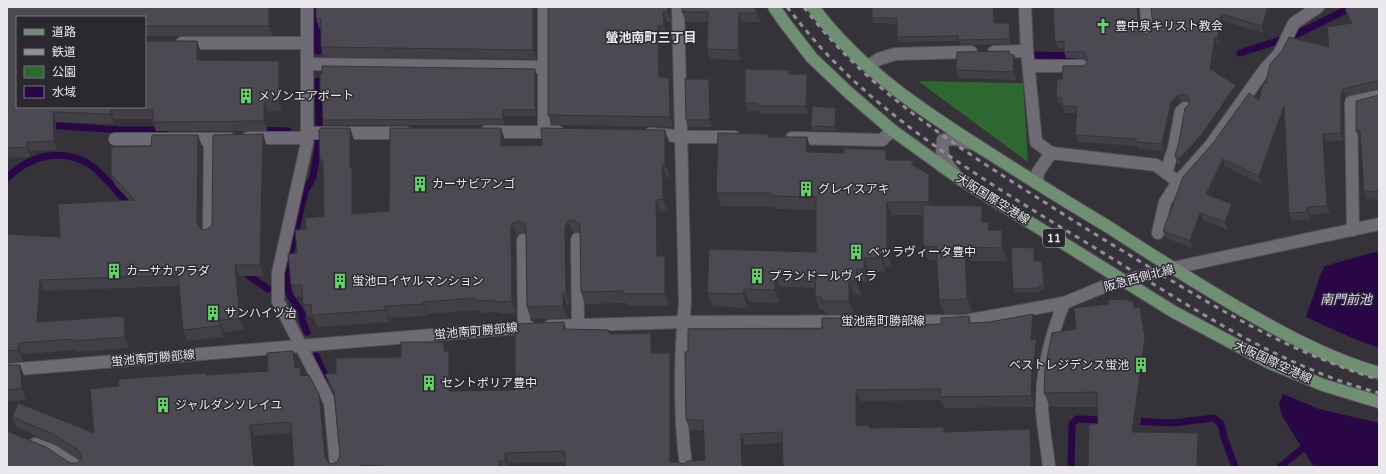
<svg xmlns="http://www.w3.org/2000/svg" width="1386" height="474" font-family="'Varela Round','Noto Sans JP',sans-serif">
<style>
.green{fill:#2e6730}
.water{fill:#290646}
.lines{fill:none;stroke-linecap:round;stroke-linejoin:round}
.stream{stroke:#290646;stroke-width:7}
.service-casing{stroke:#535056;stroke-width:14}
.minor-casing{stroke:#535056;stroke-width:14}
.tertiary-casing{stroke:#535056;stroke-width:14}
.primary-casing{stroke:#535056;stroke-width:14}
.service{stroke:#6e6b74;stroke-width:12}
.minor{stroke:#6e6b74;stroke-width:12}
.tertiary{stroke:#6e6b74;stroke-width:12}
.primary{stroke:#6f8e72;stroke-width:12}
.rail{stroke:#929096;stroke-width:3;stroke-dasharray:5 5;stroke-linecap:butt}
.wall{fill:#423f47}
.shaded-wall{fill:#363339}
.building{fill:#4d4952;stroke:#363339}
.labels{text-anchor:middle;stroke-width:3;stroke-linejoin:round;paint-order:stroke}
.shield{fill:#2b2830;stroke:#b1afb5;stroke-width:1}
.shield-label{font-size:11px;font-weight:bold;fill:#ebe9ee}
.poi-label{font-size:12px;fill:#ebe9ee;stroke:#2b2830;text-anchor:start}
.street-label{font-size:12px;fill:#ebe9ee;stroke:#2b2830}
.neighbourhood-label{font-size:13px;font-weight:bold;fill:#ebe9ee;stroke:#2b2830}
.water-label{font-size:13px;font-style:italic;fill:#e6d6fd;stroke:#2b2830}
</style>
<rect width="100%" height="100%" fill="#35323a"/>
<path class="green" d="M918,81L1023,83L1028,162Z"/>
<g class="water">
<path d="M1379,251V348L1352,338L1306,317L1320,276L1325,266Z"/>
<path d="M1283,394L1319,409L1379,423V467H1314L1282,416L1279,404Z"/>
</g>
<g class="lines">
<g class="stream">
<path d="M316,7L318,51"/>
<path d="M1240,53L1293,36L1352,7"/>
<path d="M1035,55L1074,56"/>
<path d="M318,81L319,126"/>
<path d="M48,126H63L120,130H164"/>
<path d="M258,130L288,131"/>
<path d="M7,178C18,167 31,159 47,156C91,150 104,179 130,206"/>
<path d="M242,271L268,289"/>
<path d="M307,332L302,320V314L291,297L288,291L287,280L290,255L305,192L313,177L319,141"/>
<path d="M316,356L334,396L336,403"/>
<path d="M1131,421L1172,423L1214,418L1221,424L1224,437L1235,467"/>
<path d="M1071,467L1072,424L1077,419L1106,420"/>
<path d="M1280,467L1302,449"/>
</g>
<defs>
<path id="service" d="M209,234L210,139"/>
<g id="minor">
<path d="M307,7V143L278,273V301L330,403L336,467"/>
<path d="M544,7V132"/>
<path d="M678,7L685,302C680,357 679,413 686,467"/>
<path d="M1025,7L1027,51L1036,142L1051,153L1038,172L1037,183"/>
<path d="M1146,7L1148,34"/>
<path d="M182,43H307"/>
<path d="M994,52L1027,51"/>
<path d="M307,64L544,67"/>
<path d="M868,66L879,59L895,54L971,52"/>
<path d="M1029,66H1082"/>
<path d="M486,132H558"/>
<path d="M307,133H406"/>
<path d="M650,134L693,137H734"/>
<path d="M248,138H307"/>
<path d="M792,138L882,140L892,130"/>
<path d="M115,139H230"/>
<path d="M1051,153L1156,165L1178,182L1210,146L1265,69L1279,54L1294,23L1318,7"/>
<path d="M1166,172L1174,148L1181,111L1185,108"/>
<path d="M955,174C945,162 940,156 943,140L955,139L973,144"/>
<path d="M1353,230L1351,102L1379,96"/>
<path d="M1158,233L1165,202L1178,182"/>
<path d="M577,239L578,325"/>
<path d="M523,240L524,327"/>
<path d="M1173,268L1379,224"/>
<path d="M35,444L53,451L78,467"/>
<path d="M1049,467C1047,447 1043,428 1042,409C1041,374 1051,335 1064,303"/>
</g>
<g id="tertiary">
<path d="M550,326L683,322L965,321L1064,303L1103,287L1173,268"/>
<path d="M7,370L529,327"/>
</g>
<g id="primary">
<path d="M774,7L785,23L812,58L849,93L892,130L960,179L1174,312L1270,363L1323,385L1379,402"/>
<path d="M813,7C861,72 930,116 997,158C1033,181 1070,204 1107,226C1150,254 1193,281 1237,307C1282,333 1329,359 1379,373"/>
</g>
</defs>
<use href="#service" class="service-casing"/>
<use href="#minor" class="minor-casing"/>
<use href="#tertiary" class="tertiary-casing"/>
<use href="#primary" class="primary-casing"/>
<use href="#service" class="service"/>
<use href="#minor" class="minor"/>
<use href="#tertiary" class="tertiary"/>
<use href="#primary" class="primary"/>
<g class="rail">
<path d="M787,7C799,22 811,37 824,51C900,133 1010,196 1105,254C1192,308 1279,366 1379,393"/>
<path d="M804,7C861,83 942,137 1022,188C1057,210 1092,233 1128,254C1188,291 1248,328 1314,356C1335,364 1357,374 1379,379"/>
</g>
</g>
<g class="wall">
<path d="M7,7H273L272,36H145V17L17,107L197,41L200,50V61H279L283,70L282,111L268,112L267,131H156L153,122V119H114V124L56,122L57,150L30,151V157L7,158Z"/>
<path d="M316,7H537L536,59L324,57L321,47V28H319L316,18Z"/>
<path d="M548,7H671V22H667V35H662L663,77L672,87L673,127L552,125L548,115Z"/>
<path d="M995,7V23L1011,28V44L960,45L959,41L899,42L897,37V24L874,23L872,18Z"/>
<path d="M1139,7L1141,33L1143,34H1146L1152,31L1153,27L1151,7H1272L1264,33L1223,21L1220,44H1217L1214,71L1239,92L1204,141L1182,166L1177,163L1175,156L1179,142L1189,104L1188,101L1181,102L1174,109L1165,151L1138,149V146L1078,142L1075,135L1077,113H1065L1062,105L1059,104L1056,97L1062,79L1084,66L1087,62V61L1086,59L1066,58L1064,52V48L1058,49L1055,42Z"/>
<path d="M1379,7V89L1346,96L1344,102V140L1326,142L1330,213L1310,215V219L1292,221L1289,213L1285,119L1261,184L1225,166L1211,196L1235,211L1228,230L1203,220L1193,248L1166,238L1163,231L1259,100L1266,83L1329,47L1351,23L1345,9Z"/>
<path d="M682,12L757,13L761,22H742L741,60L710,59L707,49L708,22H686Z"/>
<path d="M1009,51L1010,54L1014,55L1017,62L1016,80L959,78L956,70Z"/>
<path d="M535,69L536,74V116H505V125H324L323,120L322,97L320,92Z"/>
<path d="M790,74L810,82L809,114H761L759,111H748L745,103Z"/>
<path d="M712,86L713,127H688L686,120Z"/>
<path d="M1379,95V199L1367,200L1364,192L1361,139H1359L1356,131L1378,96Z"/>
<path d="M836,108L838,112L837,131L813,130L811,126Z"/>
<path d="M350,128L354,140V173L356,179L357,214L389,211L505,140V146L542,145L665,130L669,142L670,177H666L668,211L660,212L661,256H665L669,268V306H628L627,303L585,304L581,292L580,233L577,232L573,233L570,239V305H567V318L531,319L527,307L526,234L523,233L517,236L516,240V313L499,314L498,312L480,313L479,310L427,314V316L389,318L390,322L317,327L313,316L308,317L303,305V297H295L291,285L297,253L306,229L324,216L323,169L320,160Z"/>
<path d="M768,134L769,137H807L811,152L844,153L886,150L890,160H912L914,166L934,188V205L987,219V222L991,230H1002L1007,243V261H970L972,312L964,314H944L939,300L937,260H928L923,246V215H892V267H885V272H869L868,282H861V295L854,294V314H826L825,310H820L815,297V288L780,287V303L749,302L748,308L712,306L707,293L816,252V210L776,209L775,207L721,206L716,193Z"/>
<path d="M202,146V229L205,230L211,227L267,146L264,276H239L244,330L224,332V337L187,341L183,330L179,286L44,291L42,322L124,316L128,327L129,348L77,352V350L22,354L23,361L7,363V234L60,237L129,200L115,185L111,174Z"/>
<path d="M1035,252V261L1044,265L1045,290H1040V292L1014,293L1013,289Z"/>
<path d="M1128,299L1129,301L1136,308L1140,307L1145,322L1150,352L1139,432L1198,433L1203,447L1098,424L1097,407H1050L1044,393L1076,329L1108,304Z"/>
<path d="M969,316L971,323L1037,325L1036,339L1041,350L1036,381L1035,407L944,408L941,400L860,401V426L869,425L870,428L945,432L1033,440L1034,467H783L782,443L745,445L746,467H565V462L508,463V467H294L291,433L254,436L257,467H7L70,463H77L81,460L57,445L16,427L12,417L94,433L119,386L206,375L268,371L293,351L297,362L298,368L300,367L303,376L323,405L328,462L329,463L332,464L337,462L340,456L334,395L329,385L325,374L336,373L401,357L444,342L448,351H449L453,361V391L515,390L566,329L609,330L610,334L655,344V353L674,363V462L683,464L705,460L704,430H690L686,420L688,352L822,329L941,324Z"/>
<path d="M7,365H20L24,376L26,400L7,401Z"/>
</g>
<g class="shaded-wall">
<path d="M269,7H273L272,36L269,26Z"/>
<path d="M533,7H537L536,59L533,50Z"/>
<path d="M668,7H671V22L667,12Z"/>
<path d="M993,7H995V28L994,23Z"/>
<path d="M1137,7H1139L1142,38L1139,31Z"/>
<path d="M1268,7H1272L1264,33L1262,26Z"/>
<path d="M663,12L667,22V35L664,26Z"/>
<path d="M739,13L742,22L741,60L738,50Z"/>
<path d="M1221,14L1223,21L1220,44L1218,38Z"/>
<path d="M1009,23L1011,28V44L1010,39Z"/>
<path d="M658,26L662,35L663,87L659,77Z"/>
<path d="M1215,37L1217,44L1213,76L1210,69Z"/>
<path d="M197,41L200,50V70L197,60Z"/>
<path d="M1014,55L1017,62L1016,80L1013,72Z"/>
<path d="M279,61L283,70L282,111L279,102Z"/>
<path d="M535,69L536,74V116L535,110Z"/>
<path d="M807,74L810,82L809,114L806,106Z"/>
<path d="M669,78L672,87L673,127L670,117Z"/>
<path d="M709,79L712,86L713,127L710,120Z"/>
<path d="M1236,85L1239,92L1204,141L1182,166L1179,159Z"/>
<path d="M1343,89L1346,96L1344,102V140L1341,133V95Z"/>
<path d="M1178,95L1181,102L1174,109L1165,151L1162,144L1171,102Z"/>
<path d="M264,102L268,112L267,131L264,121Z"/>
<path d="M1284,106L1287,114L1261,184L1259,176Z"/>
<path d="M836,108L838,112L837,131L835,127Z"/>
<path d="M110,110L114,119V124L110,114Z"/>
<path d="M503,110L505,116V125L503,119Z"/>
<path d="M53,112L56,122L57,150L54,141Z"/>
<path d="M350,128L354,140V173L356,179L357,226L352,214L350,167Z"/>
<path d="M501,128L505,140V158L501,146Z"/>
<path d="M665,130L669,142L670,177L665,165Z"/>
<path d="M263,134L267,146L264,276L260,265Z"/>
<path d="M1323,134L1326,142L1330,213L1327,206Z"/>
<path d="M198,135L202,146V234L197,223Z"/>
<path d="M807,137L811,151V165L806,152Z"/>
<path d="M26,142L30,151V157L27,147Z"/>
<path d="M886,150L891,164L886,160Z"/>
<path d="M1223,159L1225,166L1209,201L1206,194Z"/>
<path d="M662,165L666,177L668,211L663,199Z"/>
<path d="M929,174L934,188V215L929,202Z"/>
<path d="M656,200L660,212L661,268L657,256Z"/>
<path d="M887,202L892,215V267L887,254Z"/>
<path d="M1232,204L1235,211L1228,230L1225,222Z"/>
<path d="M982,206L987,219V235L982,222Z"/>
<path d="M1307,207L1310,215V219L1307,212Z"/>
<path d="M1200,213L1203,220L1193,248L1190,241Z"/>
<path d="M568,221L573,233L570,239V305L566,293L565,227Z"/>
<path d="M989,222L993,235L988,230Z"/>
<path d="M512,224L517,236L516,240V313L512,301L511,228Z"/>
<path d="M1002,230L1007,243V261L1002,248Z"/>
<path d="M965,247L970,261L972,312L967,298Z"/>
<path d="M1034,248L1035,252V265L1034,261Z"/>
<path d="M881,254L885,267V272L881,258Z"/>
<path d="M665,256L669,268V306L665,294Z"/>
<path d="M864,258L869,272L868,282L864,269Z"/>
<path d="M1042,261L1044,265L1045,290L1044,286Z"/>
<path d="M235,265L239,276L244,330L240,319Z"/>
<path d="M857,269L861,282V295L856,281Z"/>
<path d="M775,274L780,287V303L775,290Z"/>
<path d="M40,280L44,291L41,334L37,322Z"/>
<path d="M849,281L854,294V314L849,301Z"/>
<path d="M744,289L749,302L748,308L743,294Z"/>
<path d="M563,293L567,305V318L563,306Z"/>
<path d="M423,302L427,314V316L423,304Z"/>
<path d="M385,306L389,318L390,322L385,310Z"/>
<path d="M1140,307L1145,322L1150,352L1137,446L1132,432Z"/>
<path d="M1033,314L1037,325L1034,351L1031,340Z"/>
<path d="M124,316L128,327L129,348L125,337Z"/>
<path d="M850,318L853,329L849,327Z"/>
<path d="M220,320L224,332V337L220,326Z"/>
<path d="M564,322L567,333L564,329Z"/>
<path d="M651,333L655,344V364L651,353Z"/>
<path d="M1037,339L1041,350L1036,381L1035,407L1031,396L1032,370Z"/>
<path d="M444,342L448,353L444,351Z"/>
<path d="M18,343L22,354L23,361L19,350Z"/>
<path d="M293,351L297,362L299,379L295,368Z"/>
<path d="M449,351L453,361V402L449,391Z"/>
<path d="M670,353L674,363V467L670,462Z"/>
<path d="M20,365L24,376L26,400L22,388Z"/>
<path d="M300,367L304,378L301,376Z"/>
<path d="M856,390L860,401V436L856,426Z"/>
<path d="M319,394L323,405L329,467L325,457Z"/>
<path d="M250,425L254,436L257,467H254Z"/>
<path d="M1030,429L1033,440L1034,467H1031Z"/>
<path d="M1198,433L1203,447V467H1197Z"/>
<path d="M741,434L745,445L746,467H742Z"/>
<path d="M505,453L508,463V467H507L505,461Z"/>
<path d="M499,461L502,467H499Z"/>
</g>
<g class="building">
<path d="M7,7H269V26H145V17H17V107H145V41H197V60L279,61V102H264V121L153,122V110H110V114L53,112L54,141L26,142L27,147L7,148Z"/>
<path d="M316,7H533V50L321,47V19L316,18Z"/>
<path d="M548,7H668L667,12H663L664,26H658L659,77L669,78L670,117L548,115Z"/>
<path d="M682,7H754L757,13H739L738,50L707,49L708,12H682Z"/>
<path d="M872,7H993L994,23H1009L1010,39L958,40V36L897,37V18H872Z"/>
<path d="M1053,7H1137L1139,31L1143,34H1146L1152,31L1153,27L1151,7H1268L1262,26L1221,14L1218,38L1215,37L1210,69L1236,85L1202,134L1179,159L1175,156L1179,142L1185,108L1189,104L1190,100L1186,94L1178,95L1171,102L1162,144L1136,142V139L1075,135L1077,107L1062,106V98L1056,97L1057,79H1062L1063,66H1084L1087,62L1088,59L1084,52H1064V41L1055,42Z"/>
<path d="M1351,7H1379V82L1375,81L1343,89L1341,95V133L1323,134L1327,206L1307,207V212L1289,213L1284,106L1259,176L1223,159L1206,194L1232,204L1225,222L1200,213L1190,241L1163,231L1183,177L1213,143L1249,93L1259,100L1263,83H1266L1270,64L1282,51L1289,37L1329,47L1327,27L1352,23L1345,9Z"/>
<path d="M1009,51V54L1014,55L1013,72L956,70L957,52Z"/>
<path d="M322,66L535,69V110H503V119L323,120L322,92H320V74H322Z"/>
<path d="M745,69L789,70V74H807L806,106H758V103H745Z"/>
<path d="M685,79H709L710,120H686Z"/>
<path d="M1379,95V191L1364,192L1360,131H1356V101Z"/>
<path d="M812,106L836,108L835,127L811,126Z"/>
<path d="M321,128H350V167H352V214L389,211L390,128H501V146L542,145L541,128L665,130V165H662L663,199L656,200L657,256H665V294H624V291L581,292L580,227L579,223L573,220L568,221L565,227L566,293H563V306L527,307L526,228L523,222L518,221L512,224L511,228L512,301L494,302V300L475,301V298L423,302V304L385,306V310L312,315L311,304L303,305L302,285H291L288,254L297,253L295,230L306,229L305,218L324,216L323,160H320L319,130Z"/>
<path d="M718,133L768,134V137H807L806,152L844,153V148L886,150V160H912V165L929,174V202H887V254H881V258H864V269H857L856,281H849V301H821V297H815L816,275L775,274V290L744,289L743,294L707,293L709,249L816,252V197L771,196V193H716Z"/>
<path d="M263,134L260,265H235L240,319L220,320V326L183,330L178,275L40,280L37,322L124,316L125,337L73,341V339L18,343L19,350L7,351V234L60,237L58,204L135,200L111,174V147L151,146L152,135H198L197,223L201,229L205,230L211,227L212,223L213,135Z"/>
<path d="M923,205L982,206V222H989L988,230H1002V248L965,247L967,298L959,300H939L936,247L923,246Z"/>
<path d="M1011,247L1034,248V261H1042L1044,286H1039V288L1013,289Z"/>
<path d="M1128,299L1129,301H1133L1134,308L1140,307L1145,338L1132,432L1198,433L1197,467H1088L1089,424H1098L1097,392L1044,393L1045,369L1052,333L1076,329L1074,308L1108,304V300Z"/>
<path d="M1033,314L1031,340L1037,339L1032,370L1031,396L940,397V389L856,390V426L869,425V428L944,427V432L1030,429L1031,467H783L782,432L741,434L742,467H565V451L505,453V461H499V467H393L361,465V467H294L291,422L250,425L254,467H7V431L46,447L70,463H77L81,460L82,456L78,450L53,434L12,417L18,403L94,433L90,389L119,386L118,379L206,373V375L268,371L267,353L293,351L295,368L300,367L301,376L309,375L319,394L325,457L329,463L332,464L337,462L340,456L334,392L325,374L336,373V358L401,357V342H444V351H449V391L515,390V324L564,322V329L609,330V334L651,333V353H670V462H677L683,464L688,461L705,460L703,420H686L685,354V352H688V329H822V318H850L849,327L941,324V318L969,316V323L990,322Z"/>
<path d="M7,365H20L22,388L7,390Z"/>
</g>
<defs>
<symbol id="church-bare" viewBox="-9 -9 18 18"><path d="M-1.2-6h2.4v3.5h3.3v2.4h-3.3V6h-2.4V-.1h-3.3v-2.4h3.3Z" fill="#64d468" stroke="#2b2830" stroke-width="2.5" paint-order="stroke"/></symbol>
<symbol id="building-bare" viewBox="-9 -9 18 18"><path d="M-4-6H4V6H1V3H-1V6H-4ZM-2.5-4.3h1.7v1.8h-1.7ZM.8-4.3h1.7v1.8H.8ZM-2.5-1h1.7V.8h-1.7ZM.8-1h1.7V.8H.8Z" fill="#64d468" stroke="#2b2830" stroke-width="2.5" paint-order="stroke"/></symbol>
</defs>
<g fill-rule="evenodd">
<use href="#church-bare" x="1092" y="15" width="22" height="22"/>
<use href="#building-bare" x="235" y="85" width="22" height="22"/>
<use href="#building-bare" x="409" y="173" width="22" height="22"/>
<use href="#building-bare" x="795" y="178" width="22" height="22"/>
<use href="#building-bare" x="845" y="241" width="22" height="22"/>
<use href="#building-bare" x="103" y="260" width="22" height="22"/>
<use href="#building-bare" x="746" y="265" width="22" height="22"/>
<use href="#building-bare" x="329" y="270" width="22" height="22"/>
<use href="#building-bare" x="202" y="302" width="22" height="22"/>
<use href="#building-bare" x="1130" y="354" width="22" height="22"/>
<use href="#building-bare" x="418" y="372" width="22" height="22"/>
<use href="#building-bare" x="152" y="394" width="22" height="22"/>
</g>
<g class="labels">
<rect class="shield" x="1043" y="229" width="22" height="18" rx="3"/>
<g class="shield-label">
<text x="1054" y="242">11</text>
</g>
<g class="poi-label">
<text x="1115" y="30">豊中泉キリスト教会</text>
<text x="258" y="100">メゾンエアポート</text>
<text x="432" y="188">カーサビアンゴ</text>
<text x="818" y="193">グレイスアキ</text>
<text x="868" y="256">ベッラヴィータ豊中</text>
<text x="126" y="275">カーサカワラダ</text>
<text x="769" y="280">プランドールヴィラ</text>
<text x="352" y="285">蛍池ロイヤルマンション</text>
<text x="225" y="317">サンハイツ治</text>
<text x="1129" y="369" text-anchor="end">ベストレジデンス蛍池</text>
<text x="441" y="387">セントポリア豊中</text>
<text x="175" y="409">ジャルダンソレイユ</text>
</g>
<g class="street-label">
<text transform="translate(993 199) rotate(32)" y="4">大阪国際空港線</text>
<text transform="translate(1139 278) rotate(-15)" y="4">阪急西側北線</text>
<text x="883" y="325">蛍池南町勝部線</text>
<text transform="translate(476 331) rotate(-5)" y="4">蛍池南町勝部線</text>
<text transform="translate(153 358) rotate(-5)" y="4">蛍池南町勝部線</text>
<text transform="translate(1273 362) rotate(25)" y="4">大阪国際空港線</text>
</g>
<g class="neighbourhood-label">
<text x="651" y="42">螢池南町三丁目</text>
</g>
<g class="water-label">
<text x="1346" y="304">南門前池</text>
</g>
</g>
<rect width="1386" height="474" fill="none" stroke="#ebe9ee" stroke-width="16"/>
<rect x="16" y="16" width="130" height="92" fill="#2b2830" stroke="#78757c"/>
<rect x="24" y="29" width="20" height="6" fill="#6f8e72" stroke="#78757c"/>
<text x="52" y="36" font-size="12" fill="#ebe9ee">道路</text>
<rect x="24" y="49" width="20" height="6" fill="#929096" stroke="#78757c"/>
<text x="52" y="56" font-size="12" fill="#ebe9ee">鉄道</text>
<rect x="24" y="66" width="20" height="12" fill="#2e6730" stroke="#78757c"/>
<text x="52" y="76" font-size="12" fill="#ebe9ee">公園</text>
<rect x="24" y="86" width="20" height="12" fill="#290646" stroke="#78757c"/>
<text x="52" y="96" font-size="12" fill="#ebe9ee">水域</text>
</svg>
